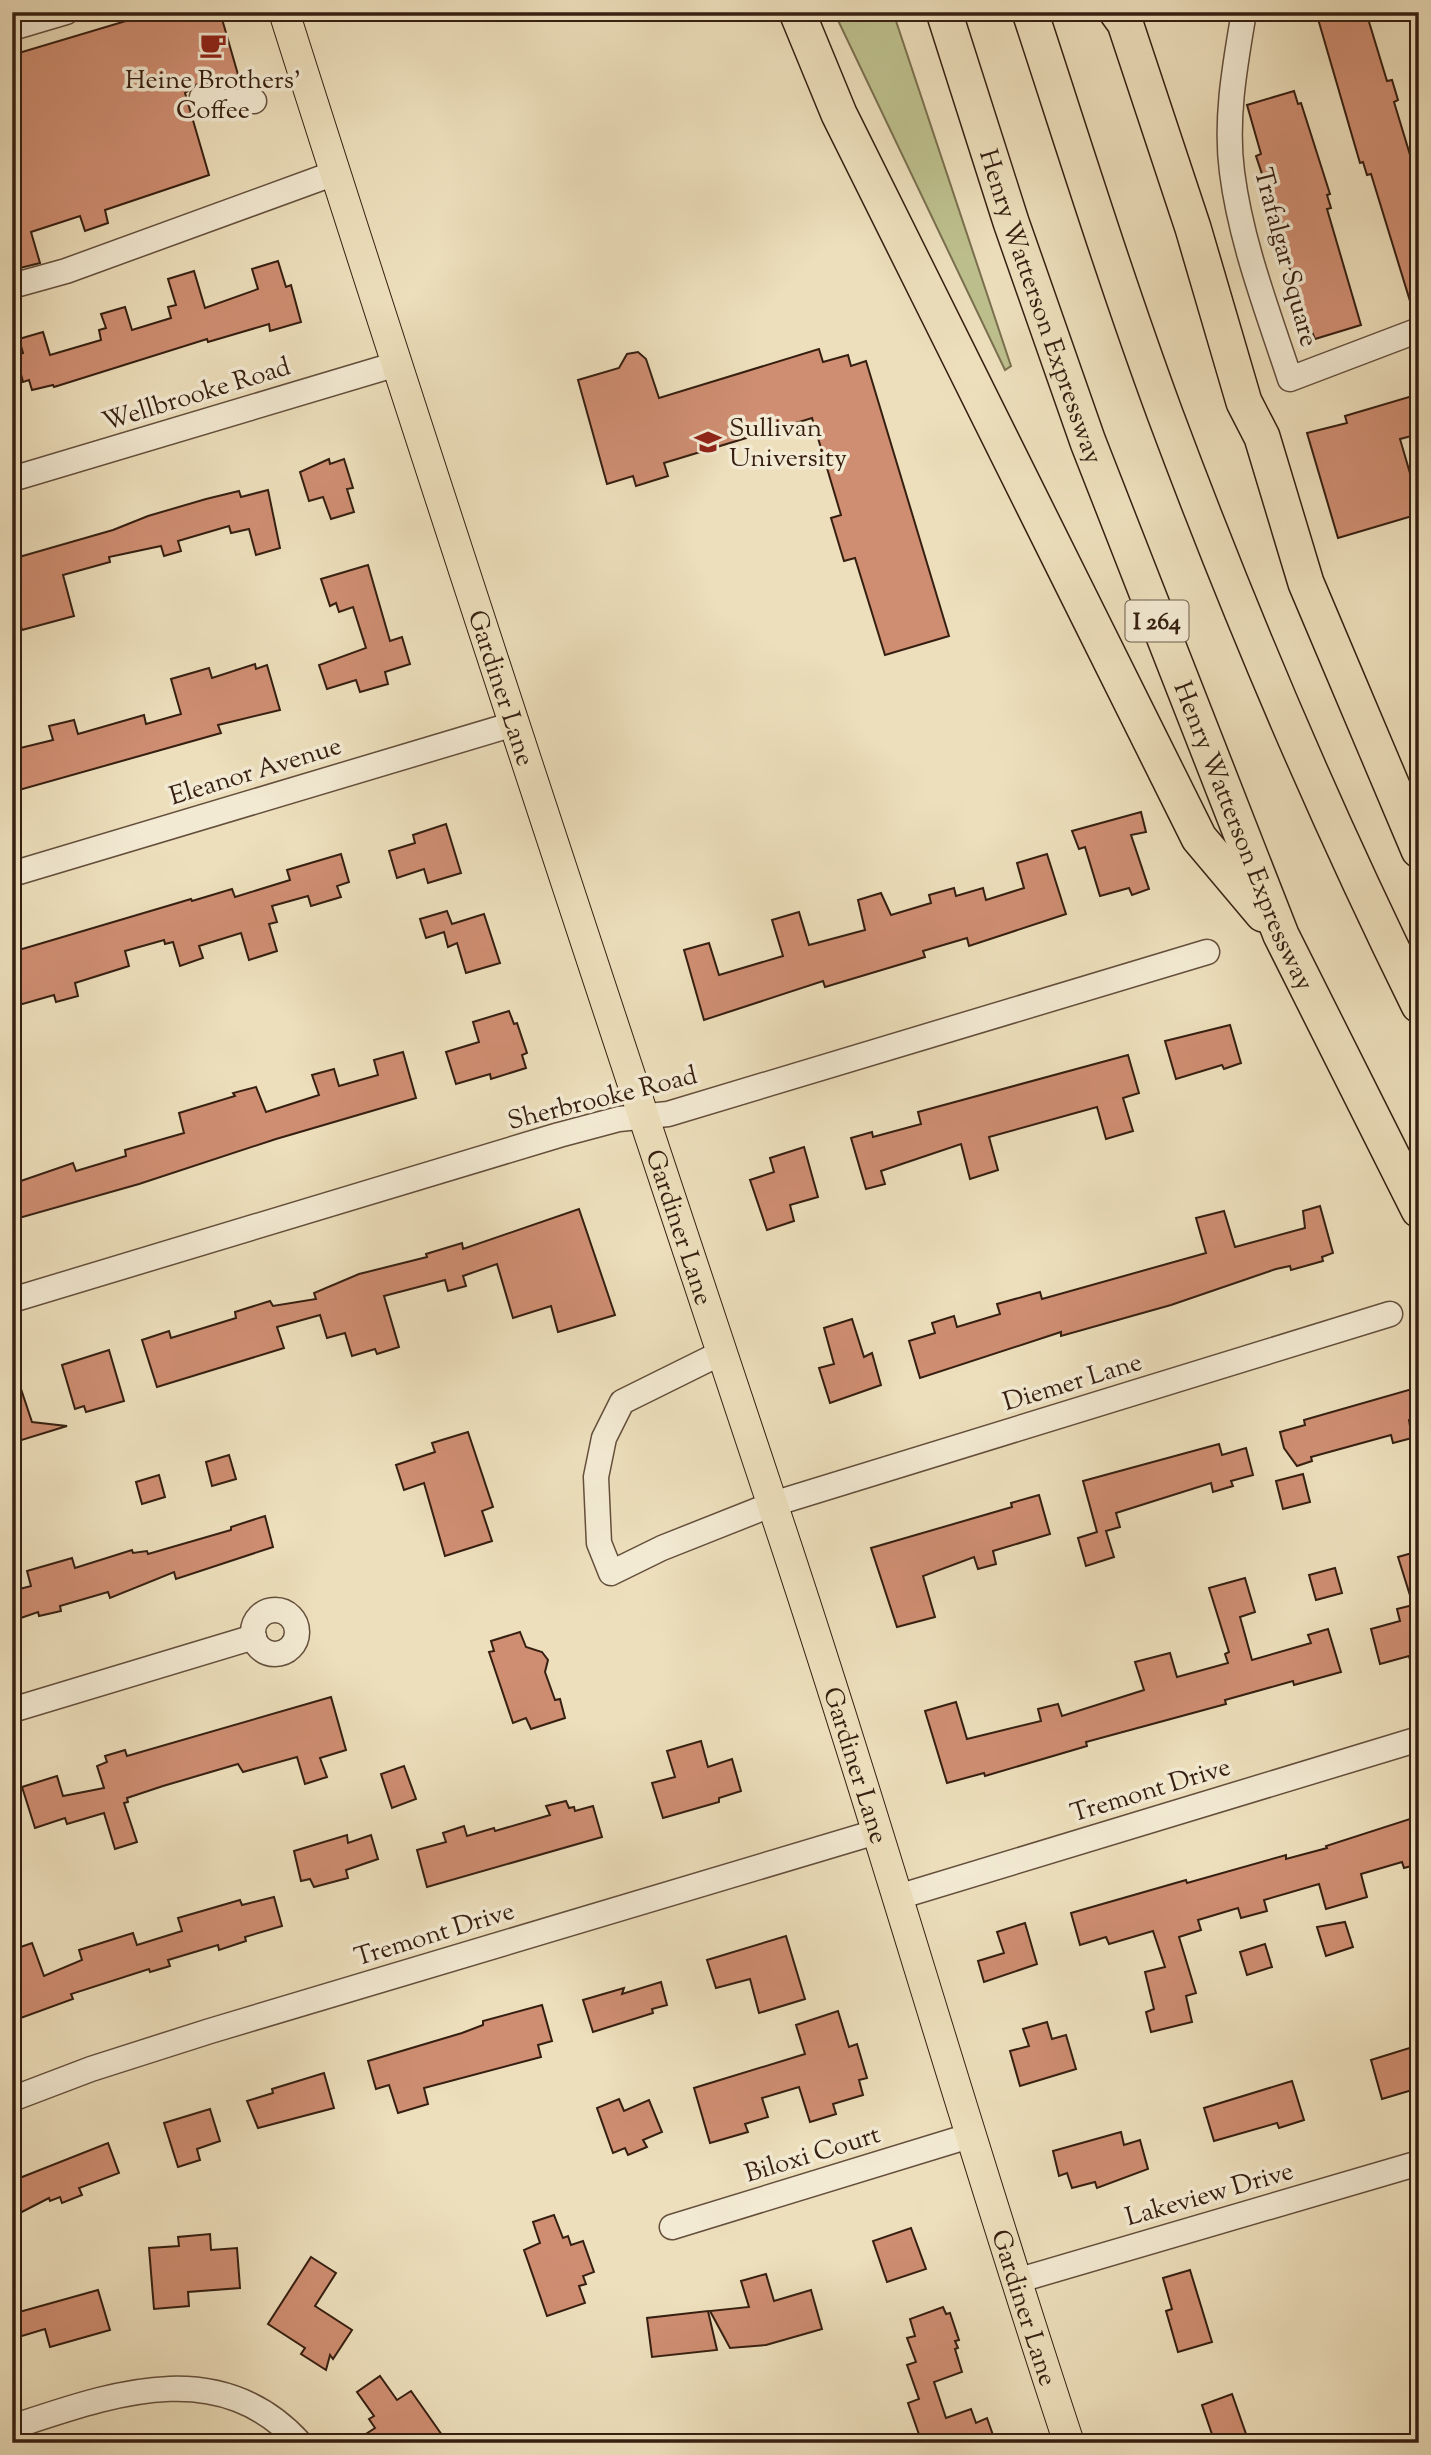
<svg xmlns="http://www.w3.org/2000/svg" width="1431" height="2455" font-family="'Sorts Mill Goudy',serif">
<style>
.green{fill:#bdc08d;stroke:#7a704f;stroke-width:2}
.building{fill:#cf8e72;stroke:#361f11;stroke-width:2}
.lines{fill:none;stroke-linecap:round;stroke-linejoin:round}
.minor-casing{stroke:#644f3c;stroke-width:27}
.major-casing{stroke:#361f11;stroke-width:32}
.highway-casing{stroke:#361f11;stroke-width:38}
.minor{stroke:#f3ead3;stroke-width:24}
.major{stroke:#eddfbc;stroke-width:30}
.highway{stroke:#eddfbc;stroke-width:35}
.labels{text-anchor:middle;stroke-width:7;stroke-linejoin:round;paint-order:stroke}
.shield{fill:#f3ead3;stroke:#6f5c4b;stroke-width:2}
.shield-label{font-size:24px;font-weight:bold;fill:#361f11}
.poi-label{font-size:26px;fill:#361f11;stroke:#f3ead3}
.street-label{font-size:26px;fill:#361f11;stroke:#f3ead3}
</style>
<rect width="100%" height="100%" fill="#eddfbc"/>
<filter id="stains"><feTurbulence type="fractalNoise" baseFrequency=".00286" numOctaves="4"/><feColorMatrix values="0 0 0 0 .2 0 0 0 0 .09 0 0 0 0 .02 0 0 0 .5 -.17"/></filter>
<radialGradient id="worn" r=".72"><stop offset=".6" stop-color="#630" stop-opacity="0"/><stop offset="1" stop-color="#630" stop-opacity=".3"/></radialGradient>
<path class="green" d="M834,12H893L1011,366L1005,370Z"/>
<g class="building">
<path d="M156,12H220L239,78L214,85L199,83L185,93L209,175L105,210L108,223L85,231L80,216L31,232L40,263L12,270V55Z"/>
<path d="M1316,12H1366L1387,81L1392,80L1398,100L1394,102L1411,158L1415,157L1419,170V313L1414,314L1371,174L1367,175L1363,162L1360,163Z"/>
<path d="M1294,91L1298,104L1301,103L1330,194L1327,195L1331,208L1327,209L1361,325L1315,339L1287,274L1291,273L1280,237L1278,223L1282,222L1267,175L1263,177L1256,156L1261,154L1247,105Z"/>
<path d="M278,261L286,287L291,285L301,322L270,331L269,324L208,342L207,339L54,387L53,385L32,390L29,380L23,382L16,355L23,353L19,339L43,332L50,355L101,340L99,330L106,328L101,314L125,307L132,330L171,318L168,307L176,305L168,279L194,271L205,308L258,289L252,269Z"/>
<path d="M819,349L823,362L848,355L851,366L866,361L949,636L885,655L855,558L844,561L831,518L841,515L812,418L664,463L668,476L636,486L633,476L607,484L578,380L619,368L627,354L638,352L646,359L659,398Z"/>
<path d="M1419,394V434L1400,439L1419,504V514L1338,538L1307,433L1347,423L1345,416Z"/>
<path d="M329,459L330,464L344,459L353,488L347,489L354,512L331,519L323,497L309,501L300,472Z"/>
<path d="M268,490L280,548L256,555L249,529L231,533L229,526L178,541L181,551L164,556L161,546L109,557L110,562L63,575L74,616L22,630L12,594V559L113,530L148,516L206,499L239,491L241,497Z"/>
<path d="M368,565L390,641L402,637L410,664L385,672L388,684L360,692L356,680L327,689L319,665L366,648L353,607L339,612L336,603L330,606L321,579Z"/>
<path d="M255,664L256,669L267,665L280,710L218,725L221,733L12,792V750L53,740L49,726L74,720L78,734L144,715L146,724L181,714L171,679L209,668L212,678Z"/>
<path d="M1141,812L1146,832L1131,835L1149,889L1132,895L1129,888L1100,896L1085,847L1079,849L1072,831Z"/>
<path d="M446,824L461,873L428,883L424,869L397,878L389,851L415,843L413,835Z"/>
<path d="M341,854L349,882L337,886L341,897L311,906L308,896L272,906L277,922L269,924L277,951L249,960L241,933L199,946L203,958L180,966L173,942L165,944L164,940L125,951L129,966L75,983L78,996L56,1002L54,995L12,1007V952L191,899L192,901L232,889L235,897L290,880L287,870Z"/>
<path d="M1047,854L1066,914L969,946L967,938L923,951L925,957L825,987L823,981L704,1020L684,950L709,943L719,975L783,956L772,920L799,912L809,945L865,930L858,900L881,893L891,915L931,903L929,895L954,888L956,896L983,888L986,900L1024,888L1017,863Z"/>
<path d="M447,911L452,924L484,914L500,963L466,973L457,943L448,947L444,932L426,938L420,919Z"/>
<path d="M509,1011L514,1024L517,1023L527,1053L522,1055L526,1068L491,1079L490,1074L456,1084L446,1052L479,1042L473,1022Z"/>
<path d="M1230,1025L1241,1063L1224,1069L1222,1065L1176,1079L1165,1041Z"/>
<path d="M403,1052L416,1098L276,1139L139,1184L12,1220V1184L73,1163L76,1171L126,1156L125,1150L184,1133L179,1113L235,1096L233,1093L256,1087L266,1112L319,1095L312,1075L334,1069L339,1086L378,1075L374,1060Z"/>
<path d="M1128,1055L1139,1093L1123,1098L1133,1131L1106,1139L1097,1107L989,1137L998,1170L970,1179L961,1144L881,1171L885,1184L866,1189L851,1138L872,1132L873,1137L921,1124L918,1112Z"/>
<path d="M804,1147L818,1197L790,1205L794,1221L767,1230L750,1180L774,1172L770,1158Z"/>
<path d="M1320,1206L1333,1253L1322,1257L1323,1261L1291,1270L1290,1266L1276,1269L1171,1305L1061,1336V1332L920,1378L909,1341L935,1333L932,1323L954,1316L957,1327L1000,1314L997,1304L1040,1292L1042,1299L1206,1253L1196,1218L1224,1211L1235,1247L1305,1228L1303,1211Z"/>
<path d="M579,1209L615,1315L558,1332L551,1306L513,1318L497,1264L463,1276L466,1286L448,1291L445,1280L384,1296L399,1347L377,1354L375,1349L352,1356L345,1333L327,1338L320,1315L277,1327L284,1348L157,1387L142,1340L169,1331L171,1338L236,1318L235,1312L270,1301L273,1306L316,1299L314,1293L359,1274L427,1257L426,1254L462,1243L463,1249Z"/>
<path d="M852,1319L864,1357L872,1353L881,1385L830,1403L819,1368L834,1364L824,1328Z"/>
<path d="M109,1350L124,1401L86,1412L84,1406L75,1409L62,1365Z"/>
<path d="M16,1374L32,1422L67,1426L12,1443V1375Z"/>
<path d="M1419,1387V1417L1409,1420L1412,1438L1393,1443L1391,1435L1311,1457L1312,1461L1297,1466L1284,1448L1280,1432L1305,1425L1304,1420Z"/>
<path d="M468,1432L493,1507L482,1511L492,1541L445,1556L424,1483L404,1490L396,1465L435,1452L432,1443Z"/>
<path d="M1219,1444L1222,1455L1246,1448L1253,1475L1231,1481L1233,1486L1213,1492L1211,1483L1116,1513L1120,1527L1106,1531L1114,1557L1086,1566L1078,1538L1097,1532L1083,1481Z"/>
<path d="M229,1455L236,1479L212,1486L206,1462Z"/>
<path d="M1303,1474L1310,1502L1283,1509L1276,1481Z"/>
<path d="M159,1475L165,1497L142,1504L136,1482Z"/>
<path d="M1039,1495L1050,1534L993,1551L996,1564L978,1569L974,1557L923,1576L935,1617L897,1627L871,1548L1012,1507L1011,1503Z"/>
<path d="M265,1516L273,1547L176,1579L174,1572L110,1598L108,1592L60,1606L61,1611L39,1616L38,1612L12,1621V1591L31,1586L27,1571L72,1558L75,1568L132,1550L133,1553L147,1551L148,1554L231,1530V1527Z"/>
<path d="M1419,1551V1666L1412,1667L1409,1656L1380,1664L1371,1629L1400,1621L1397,1609L1413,1605L1398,1557Z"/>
<path d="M1335,1568L1342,1593L1316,1600L1309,1575Z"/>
<path d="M1245,1578L1255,1612L1240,1617L1252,1660L1311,1643L1308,1635L1328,1629L1341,1672L1294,1685L1293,1681L1225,1700L1226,1704L1086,1742L1087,1746L985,1776L984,1773L947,1783L925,1711L956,1702L967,1739L1041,1721L1038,1709L1058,1704L1062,1716L1144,1690L1135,1662L1170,1653L1177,1677L1228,1663L1225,1654L1229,1652L1209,1588Z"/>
<path d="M520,1632L526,1647L542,1652L548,1660L545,1672L555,1700L560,1699L565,1718L531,1729L526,1718L513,1723L489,1652L494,1651L491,1641Z"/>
<path d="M331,1697L346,1750L320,1758L327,1777L305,1784L297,1757L243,1772L238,1764L163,1786L127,1798L128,1802L124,1803L137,1842L115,1849L104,1813L67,1824L65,1818L35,1828L22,1787L57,1776L63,1796L104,1788L97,1766L107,1762L105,1756L125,1750L127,1756Z"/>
<path d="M701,1741L708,1767L732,1759L741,1791L719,1798V1802L663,1818L652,1783L675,1777L667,1751Z"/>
<path d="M404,1766L416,1799L392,1808L381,1774Z"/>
<path d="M566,1801L569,1808L574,1807L575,1811L593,1806L602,1837L427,1887L417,1850L446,1842L443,1833L464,1826L467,1836L494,1828L495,1831L550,1815L546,1806Z"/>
<path d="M1419,1816V1864L1404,1868L1402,1862L1361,1874L1367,1897L1326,1909L1319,1884L1264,1900L1267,1911L1241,1918L1238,1908L1198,1920L1201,1930L1179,1937L1196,1993L1186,1996L1192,2022L1151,2032L1146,2012L1154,2009L1145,1972L1165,1967L1153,1931L1109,1944L1106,1937L1080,1945L1071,1913L1186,1880L1187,1883L1286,1855V1859L1327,1848L1326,1846Z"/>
<path d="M347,1835L348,1843L371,1835L378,1859L346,1870L348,1878L314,1887L310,1879L301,1881L294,1851Z"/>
<path d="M274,1897L282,1926L245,1937L246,1941L219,1950L218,1945L168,1960L170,1966L150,1972L149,1969L71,1994L73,1999L18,2019L12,2002V1988L21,1985L12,1961V1950L32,1943L44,1976L82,1960L79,1950L133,1933L137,1945L182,1931L178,1918L240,1900L242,1905Z"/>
<path d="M1345,1922L1353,1947L1326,1956L1317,1927Z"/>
<path d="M1025,1923L1037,1964L984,1982L978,1961L1004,1953L997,1932Z"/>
<path d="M786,1936L805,1999L759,2013L750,1979L716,1988L707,1960Z"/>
<path d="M1265,1944L1272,1967L1247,1975L1240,1952Z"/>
<path d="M661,1982L667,2005L652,2009L653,2013L593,2032L583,2000L624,1988L622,1994Z"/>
<path d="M542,2005L552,2041L538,2045L541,2057L424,2088L428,2104L398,2113L389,2085L376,2089L368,2061L462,2033L483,2025V2021Z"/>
<path d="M838,2011L849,2047L857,2044L867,2078L859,2080L863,2095L833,2104L836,2114L810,2122L799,2087L762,2098L768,2117L745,2124L748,2132L710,2143L694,2088L805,2054L796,2025Z"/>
<path d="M1047,2022L1052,2039L1066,2035L1076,2069L1020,2086L1010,2051L1029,2046L1023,2029Z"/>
<path d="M1419,2045V2088L1382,2099L1371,2060Z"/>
<path d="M324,2073L334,2108L258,2128L247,2101L273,2093L272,2089Z"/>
<path d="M1292,2081L1304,2120L1279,2128L1277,2123L1214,2141L1204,2108Z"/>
<path d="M619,2099L624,2111L649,2100L662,2132L643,2140L647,2147L628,2155L625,2148L613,2153L597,2108Z"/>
<path d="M210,2109L220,2141L197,2149L200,2160L178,2167L164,2123Z"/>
<path d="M1121,2132L1124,2145L1140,2140L1148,2169L1097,2188L1095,2182L1072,2188L1067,2173L1059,2176L1053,2151Z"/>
<path d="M108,2143L119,2173L79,2188L82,2195L62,2203L60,2197L50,2201L49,2198L12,2217V2181Z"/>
<path d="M554,2215L563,2238L568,2236L571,2245L583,2241L594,2272L583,2276L586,2284L579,2286L585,2303L547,2316L524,2250L540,2243L533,2222Z"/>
<path d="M911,2228L926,2269L887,2282L873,2241Z"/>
<path d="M210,2234L211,2250L237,2248L240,2288L188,2292L189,2306L154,2309L149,2248L179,2246L178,2237Z"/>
<path d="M311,2257L336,2273L315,2306L352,2330L333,2359L330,2355L326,2370L301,2354L305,2348L268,2324Z"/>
<path d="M1190,2270L1212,2342L1178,2352L1166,2311L1172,2309L1163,2278Z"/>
<path d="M766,2274L774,2301L811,2290L822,2329L766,2345L730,2348L710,2311L749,2307L741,2281Z"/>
<path d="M98,2290L110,2330L50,2347L45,2329L12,2339V2314Z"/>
<path d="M943,2307L946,2314L950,2313L959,2340L955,2341L958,2348L955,2349L962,2372L934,2382L946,2418L971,2409L976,2423L987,2418L994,2438L983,2443H922L908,2403L919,2399L907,2365L916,2362L907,2338L915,2336L910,2319Z"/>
<path d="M708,2311L717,2350L652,2357L647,2318Z"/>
<path d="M380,2376L397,2400L411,2391L442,2435L423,2443H352L375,2428L369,2419L374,2416L357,2392Z"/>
<path d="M1232,2394L1246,2434L1236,2438L1238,2443H1215L1202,2405Z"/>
</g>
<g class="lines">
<defs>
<g id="minor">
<path d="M1244,12C1235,65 1225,119 1232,172C1241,243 1268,312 1290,379L1419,330"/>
<path d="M12,28L66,12"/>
<path d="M202,97L216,102L254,101"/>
<path d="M12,286L66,271L335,173"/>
<path d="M12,479L397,364"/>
<path d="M12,874L514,724"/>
<path d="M12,1300L559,1135L619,1119L668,1114L1207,952"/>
<path d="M721,1353L622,1402L604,1438L596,1477L599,1543L611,1573L662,1548L773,1504L1390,1314"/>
<circle cx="275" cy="1632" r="22"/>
<path d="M12,1710L254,1637"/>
<path d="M898,1897L1419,1739"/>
<path d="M12,2099L91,2069L210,2031L876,1832"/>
<path d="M672,2227L969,2136"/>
<path d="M1016,2281L1419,2163"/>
<path d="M12,2427C110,2395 218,2353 300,2443"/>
</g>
<g id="major">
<path id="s1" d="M284,12C442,510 606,1005 771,1500C876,1813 965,2130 1069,2443"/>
</g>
<g id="highway">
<path d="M797,12L839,114L1199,838L1263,914"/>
<path id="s2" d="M944,12L1011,222L1088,442L1281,935L1419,1210"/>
<path d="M1030,12C1074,146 1116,281 1165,414C1240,615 1324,813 1419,1005"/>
<path d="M1117,12L1125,23L1193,228L1244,402L1262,437L1306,583L1419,850"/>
</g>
</defs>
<use href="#minor" class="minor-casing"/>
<use href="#major" class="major-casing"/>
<use href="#highway" class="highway-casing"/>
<use href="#minor" class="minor"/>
<use href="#major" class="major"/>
<use href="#highway" class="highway"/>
</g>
<defs>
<symbol id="cafe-bare" viewBox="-9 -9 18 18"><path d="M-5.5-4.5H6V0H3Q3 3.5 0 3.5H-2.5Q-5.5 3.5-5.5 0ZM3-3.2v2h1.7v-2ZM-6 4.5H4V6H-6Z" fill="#8f2418" stroke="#f3ead3" stroke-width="2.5" paint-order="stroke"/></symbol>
<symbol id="university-bare" viewBox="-9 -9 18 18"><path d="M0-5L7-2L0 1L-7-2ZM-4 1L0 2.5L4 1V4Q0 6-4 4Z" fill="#8f2418" stroke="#f3ead3" stroke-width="2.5" paint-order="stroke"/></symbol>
</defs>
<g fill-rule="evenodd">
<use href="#cafe-bare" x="194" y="26" width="38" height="38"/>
<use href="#university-bare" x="689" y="423" width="38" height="38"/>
</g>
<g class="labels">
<rect class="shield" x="1125.5" y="600.5" width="63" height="41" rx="5"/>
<g class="shield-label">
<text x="1157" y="629">I 264</text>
</g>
<g class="poi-label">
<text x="213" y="88">Heine Brothers'<tspan x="213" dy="30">Coffee</tspan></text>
<text x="729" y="436" text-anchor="start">Sullivan<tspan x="729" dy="30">University</tspan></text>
</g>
<g class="street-label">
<text transform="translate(1287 257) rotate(75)" y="9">Trafalgar Square</text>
<text dy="9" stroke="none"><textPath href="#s2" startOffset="310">Henry Watterson Expressway</textPath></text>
<text transform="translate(196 393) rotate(-17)" y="9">Wellbrooke Road</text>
<text dy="9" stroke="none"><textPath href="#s1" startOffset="710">Gardiner Lane</textPath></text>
<text transform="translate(255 770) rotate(-17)" y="9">Eleanor Avenue</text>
<text dy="9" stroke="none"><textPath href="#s2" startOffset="877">Henry Watterson Expressway</textPath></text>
<text transform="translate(602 1097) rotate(-14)" y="9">Sherbrooke Road</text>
<text dy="9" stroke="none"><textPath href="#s1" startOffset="1278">Gardiner Lane</textPath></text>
<text transform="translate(1072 1381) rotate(-17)" y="9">Diemer Lane</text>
<text dy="9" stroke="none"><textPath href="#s1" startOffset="1844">Gardiner Lane</textPath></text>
<text transform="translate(1150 1789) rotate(-17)" y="9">Tremont Drive</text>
<text transform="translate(434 1933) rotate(-17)" y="9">Tremont Drive</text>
<text transform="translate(812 2153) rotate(-17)" y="9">Biloxi Court</text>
<text transform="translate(1209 2193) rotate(-16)" y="9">Lakeview Drive</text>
<text dy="9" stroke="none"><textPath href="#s1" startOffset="2412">Gardiner Lane</textPath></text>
</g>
</g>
<rect width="1431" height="2455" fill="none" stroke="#eddfbc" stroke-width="42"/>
<rect x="14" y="14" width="1403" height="2427" fill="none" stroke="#361f11" stroke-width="3.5"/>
<rect x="21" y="21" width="1389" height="2413" fill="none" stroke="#361f11" stroke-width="2"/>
<rect width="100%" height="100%" filter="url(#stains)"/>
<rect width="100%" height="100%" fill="url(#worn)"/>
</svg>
